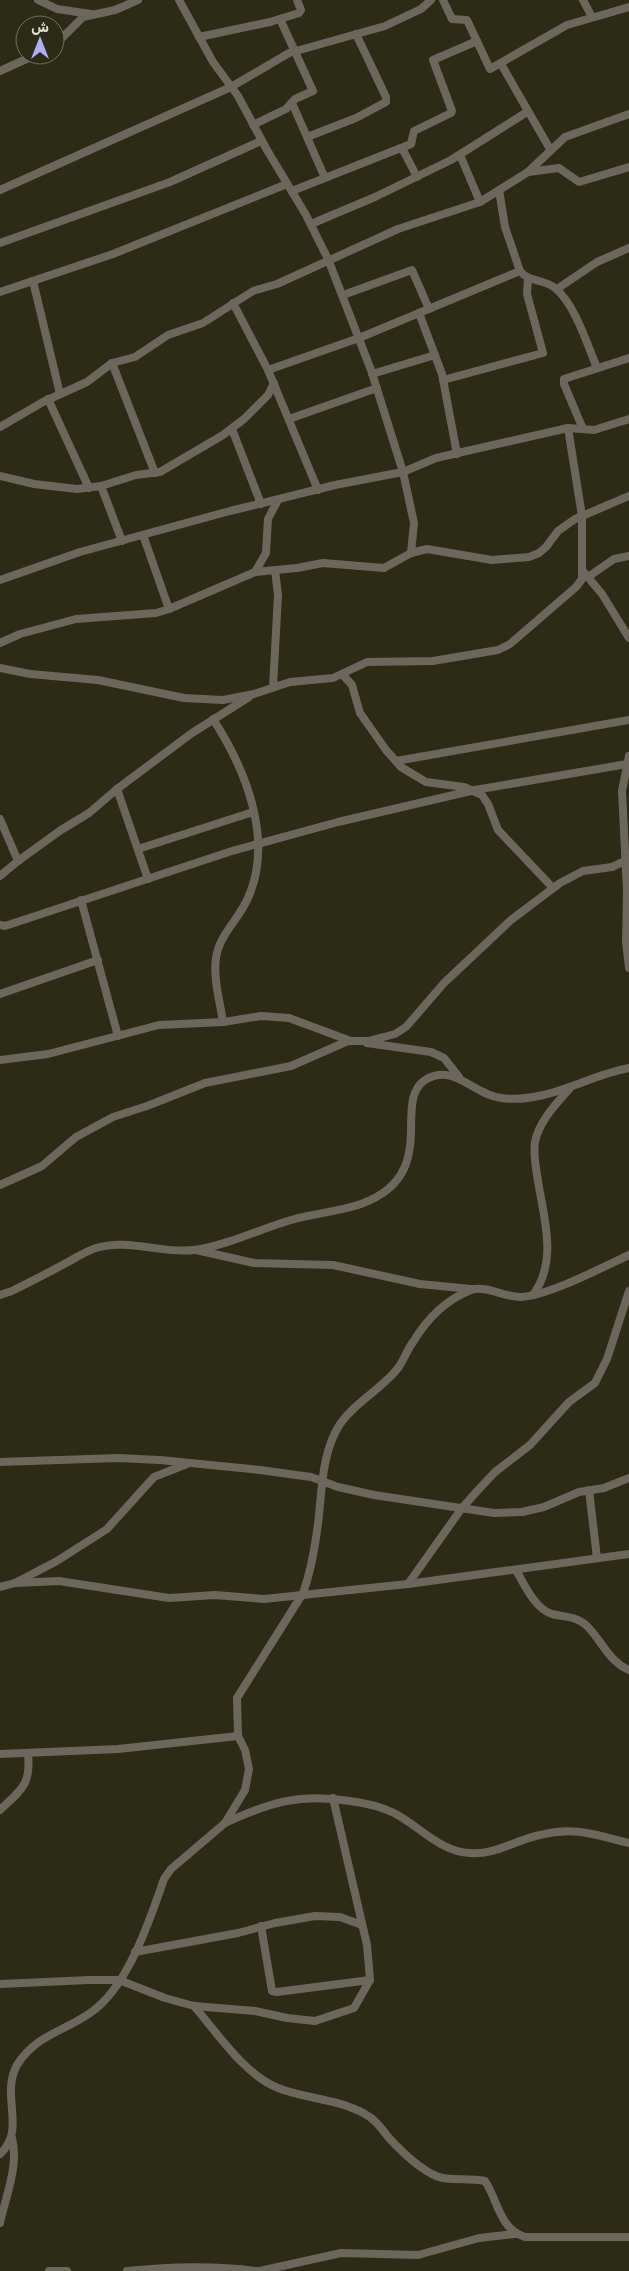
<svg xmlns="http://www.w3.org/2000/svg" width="629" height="2271" font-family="Rubik,'Noto Sans Arabic',sans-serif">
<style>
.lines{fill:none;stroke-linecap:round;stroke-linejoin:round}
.street{stroke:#6d665d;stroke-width:8}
</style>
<rect width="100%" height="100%" fill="#2b2b16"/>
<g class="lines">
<g class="street">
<path d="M38,0L57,9L91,14"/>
<path d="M179,0L213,62L238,96L267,150L306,215L328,259L371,370L403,472L414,523L411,553"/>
<path d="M443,0L452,19L467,20L490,69L567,25L629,7"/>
<path d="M583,0L592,17"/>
<path d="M199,37L270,22L299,13L301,10L297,0"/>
<path d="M55,45L83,17L115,10L138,0"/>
<path d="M501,64L550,149"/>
<path d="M0,71L35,55"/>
<path d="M292,103L325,178"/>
<path d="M253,125L286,109L295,99L313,91L280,19"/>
<path d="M307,137L356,118L386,102V97L356,34"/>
<path d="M402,148L417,177"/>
<path d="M460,155L480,202"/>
<path d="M528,172L559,168L579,182L629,167"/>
<path d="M0,190L231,87L289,53L385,26L421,9L431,0"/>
<path d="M499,190L505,227L520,271C528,282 544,279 555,288C575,304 587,344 597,368"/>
<path d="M292,191L411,144L414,131L451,113L452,111L433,60L477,41"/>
<path d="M311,224L375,197L451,160L527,112"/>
<path d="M0,243L170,182L261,141"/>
<path d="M33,281L60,394"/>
<path d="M557,289L597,262L629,248"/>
<path d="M0,292L113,254L287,184"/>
<path d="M343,295L412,270L429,309"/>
<path d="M233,303L268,370L318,490"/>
<path d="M419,313L442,374L457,454"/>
<path d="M112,363L155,473"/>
<path d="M268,370L359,338L520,271"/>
<path d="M372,374L435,355"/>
<path d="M443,380L543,353L527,294L528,278"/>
<path d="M48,399L89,488"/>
<path d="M289,419L377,388"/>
<path d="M0,427L43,402L87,382L112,363L135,357L168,335L203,323L253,291L277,284L398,229L480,202L528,172L565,137L629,114"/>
<path d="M232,429L261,504"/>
<path d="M583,429L564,384V379L629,358"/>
<path d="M0,476L34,484L77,489L101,486L136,475L160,472L223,435L244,419L268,395L274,383"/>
<path d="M101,486L122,541"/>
<path d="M143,535L169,609"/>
<path d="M582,570L602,594L629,638"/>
<path d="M255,572L266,553L268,519L278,500"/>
<path d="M588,577L614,559L629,556"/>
<path d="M0,580L80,552L230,511L335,485L403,472L436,458L568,428L594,430L629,419"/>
<path d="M0,643L20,634L76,619L156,613L169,609L255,572L297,568L323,563L384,568L411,553L427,549L492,560L529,557L539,553L546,547L558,531L575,519L629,496"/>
<path d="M0,668L30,674L98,680L184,698L223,700L254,694L290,682L333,678L367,662L433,661L498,650L510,644L576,587L582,579V516L568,428"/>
<path d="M342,674L352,685L360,713L386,750L401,767L426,782L464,787L482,795L488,804L498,830L553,888"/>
<path d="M273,687L278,595L275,570"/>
<path d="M213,719C246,770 274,840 248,898C239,919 219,935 216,958C213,978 220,1002 223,1022"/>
<path d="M629,756L622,791L627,891L626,942L629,968"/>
<path d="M396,761L629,720"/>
<path d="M117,789L148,879"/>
<path d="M0,819L18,861"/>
<path d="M138,849L253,812"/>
<path d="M0,876L18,861L61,830L89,813L117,789L192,733L249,697"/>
<path d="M81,900L118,1036"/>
<path d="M0,925L5,926L232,851L338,822L475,790L627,764"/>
<path d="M0,994L98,960"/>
<path d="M367,1043L431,1052L444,1058L459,1077"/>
<path d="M0,1060L48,1054L159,1025L223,1022L261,1016L289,1018L351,1041"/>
<path d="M0,1185L42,1166L76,1137L113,1117L147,1106L205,1083L291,1066L348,1041H368L395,1034L406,1027L444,983L511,920L560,883L583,871L612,867L625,861L629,857"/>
<path d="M196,1250L254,1263L333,1265L420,1284L471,1289"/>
<path d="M0,1295L12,1291C30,1282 48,1273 66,1263C76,1258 86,1251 96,1248C128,1238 161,1254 194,1250C225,1246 260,1229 291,1220C314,1213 338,1212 361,1204C442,1174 391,1103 425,1080C453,1062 474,1095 501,1098C546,1104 586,1076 629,1068"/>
<path d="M533,1295C558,1261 544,1219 538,1181C536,1168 533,1155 535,1142C539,1121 556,1104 570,1088"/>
<path d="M0,1462L118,1458L160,1460L260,1470L311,1477L338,1487L374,1495L494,1513L522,1512L544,1507L579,1492L604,1488L629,1478"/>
<path d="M589,1490L597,1558"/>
<path d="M516,1570C524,1584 535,1609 552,1614C564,1617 577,1616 587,1626C602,1641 609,1662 629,1670"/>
<path d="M15,1583L59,1581L169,1598L215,1595L264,1599L408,1584L629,1554"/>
<path d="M408,1584L462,1508L479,1489L495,1472L530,1445L569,1402L595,1383L607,1359L629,1291"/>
<path d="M0,1587L15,1583L57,1561L107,1529L154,1477L187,1464"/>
<path d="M0,1754L118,1749L238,1736"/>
<path d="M0,1810C22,1789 31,1785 28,1753"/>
<path d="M225,1823C271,1802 300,1793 350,1801C365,1803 380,1806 394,1813C418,1825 440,1852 470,1853C496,1855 515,1840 540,1835C574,1826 596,1835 629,1843"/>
<path d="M261,1926L272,1991L277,1992L370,1980"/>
<path d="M135,1952L238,1933L275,1923L315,1916L340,1917L362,1925"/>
<path d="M0,1984L89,1980H119L165,1998L194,2006L255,2011L287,2018L315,2021L354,2008L370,1980L367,1945L333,1798"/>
<path d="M194,2006C217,2033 245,2075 278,2088C306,2099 339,2099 365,2114C375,2119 382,2129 389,2138C402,2152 418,2168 436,2176C450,2182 469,2177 485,2181C498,2200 499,2229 525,2237H629"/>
<path d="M0,2154C27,2129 0,2096 17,2065C36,2035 63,2032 90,2013C127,1989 150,1920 164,1879L171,1869L225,1823L245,1790L249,1769L245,1750L238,1736L237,1698L303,1593C312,1568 316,1542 319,1515C322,1485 323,1450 340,1424C355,1402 382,1389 398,1368C404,1360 407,1350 413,1342C427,1319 445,1300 471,1290C486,1285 504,1297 520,1297C546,1297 603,1267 629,1255"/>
<path d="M0,2223C6,2195 19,2166 12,2138"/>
<path d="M49,2271H67"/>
<path d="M127,2271C171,2267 212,2265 256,2271"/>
<path d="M260,2271L341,2253L418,2255L479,2238L515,2234"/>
</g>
</g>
<g transform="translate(40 40)"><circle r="24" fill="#2b2b16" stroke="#727260"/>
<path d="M0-4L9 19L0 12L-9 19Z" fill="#aeaefa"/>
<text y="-8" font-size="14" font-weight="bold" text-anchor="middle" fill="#dcddcf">ش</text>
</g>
</svg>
